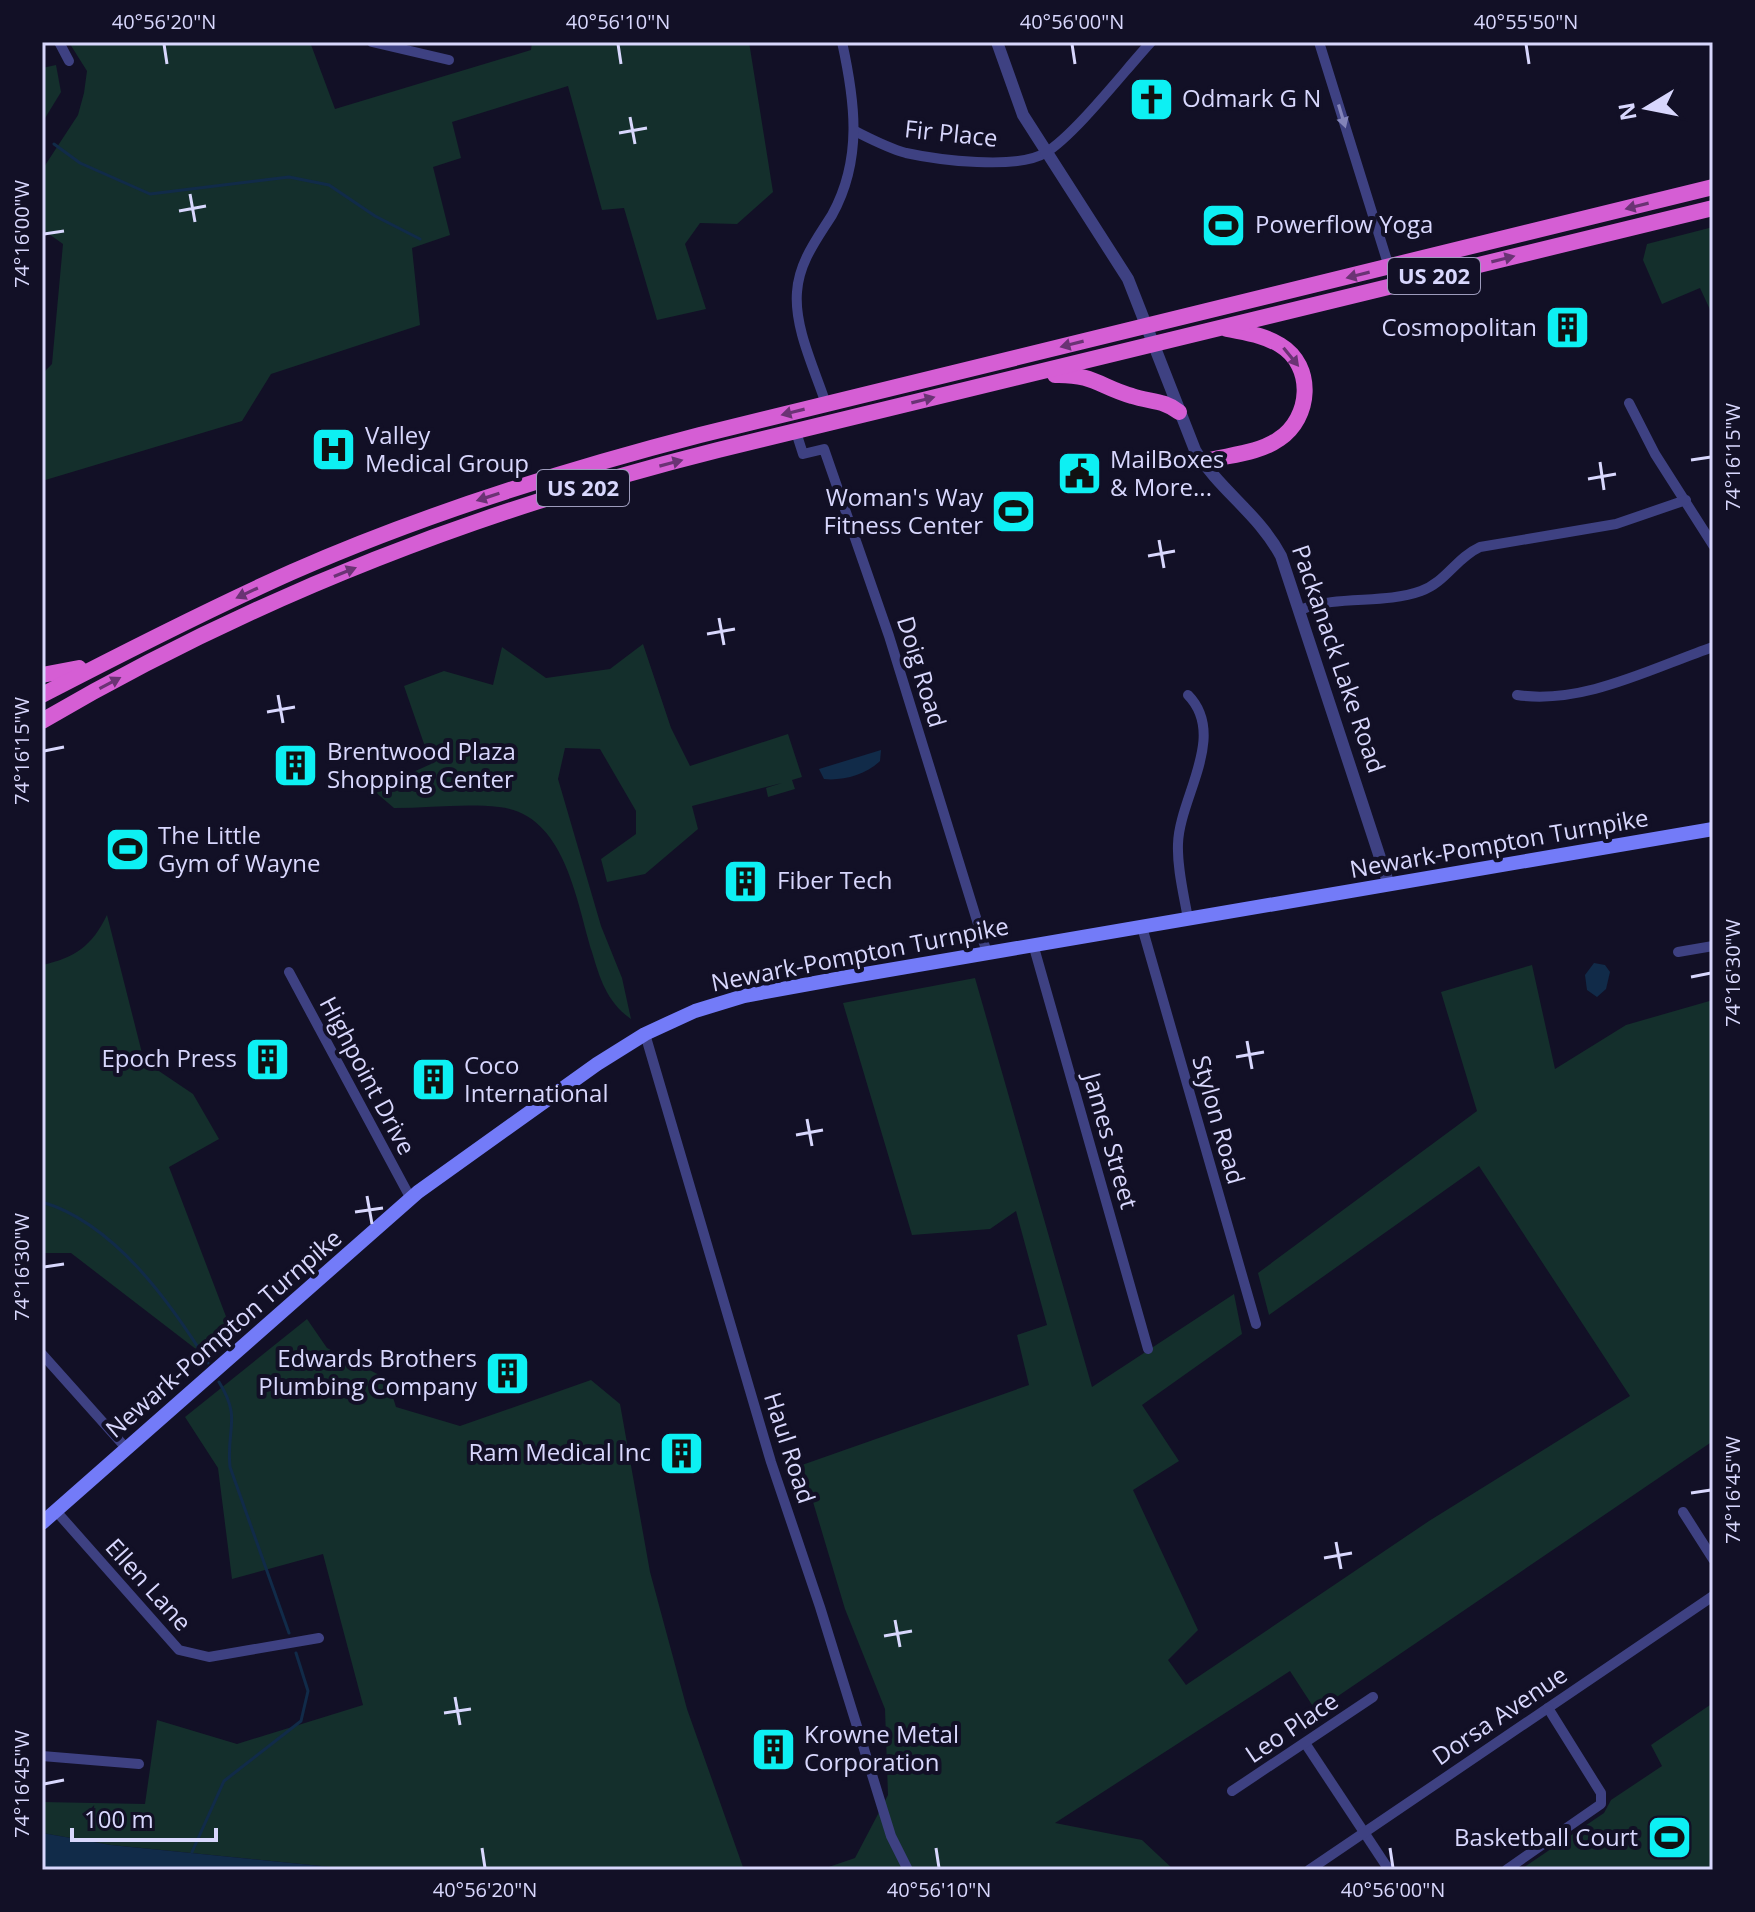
<svg xmlns="http://www.w3.org/2000/svg" width="1755" height="1912" font-family="'Open Sans',sans-serif">
<style>
.green{fill:#142f2c}
.water{fill:#112b49}
.lines{fill:none;stroke-linecap:round;stroke-linejoin:round}
.stream{stroke:#112b49;stroke-width:3}
.minor{stroke:#3e4182;stroke-width:10}
.tertiary{stroke:#3e4182;stroke-width:12}
.secondary{stroke:#737bf8;stroke-width:14}
.trunk{stroke:#d55ed4;stroke-width:16}
.oneway{fill:#8384b9}
.oneway2{fill:#6a3374}
.ticks{fill:none;stroke:#d8d7fd;stroke-width:3}
.labels{text-anchor:middle;stroke-width:8;stroke-linejoin:round;paint-order:stroke}
.shield{fill:#121026;stroke:#9d9bbc;stroke-width:2}
.shield-label{font-size:22px;font-weight:bold;fill:#d8d7fd}
.poi-label{font-size:24px;fill:#d8d7fd;stroke:#121026;text-anchor:start}
.street-label{font-size:24px;fill:#d8d7fd;stroke:#121026}
.neatline{fill:none;stroke:#d8d7fd;stroke-width:3}
.ticks-label{font-size:20px;text-anchor:middle;fill:#d8d7fd}
</style>
<rect width="100%" height="100%" fill="#121026"/>
<g class="green">
<path d="M72,42H310L335,109L531,50L532,42H749L773,192L737,224L700,223L685,244L706,309L657,320L624,208L602,210L568,86L452,122L461,158L433,167L450,235L412,248L420,325L271,374L242,421L42,481V374L52,364L63,244L42,229V170L78,115L84,93L87,71L70,44Z"/>
<path d="M56,65L61,92L42,123V68Z"/>
<path d="M1713,227V316L1700,288L1662,304L1643,260L1647,244Z"/>
<path d="M643,644L671,728L690,766L788,734L802,777L792,780L795,789L768,797L766,788L782,783L692,806L698,829L645,874L607,882L601,859L636,834V811L600,749L565,748L558,779L601,926L622,978L631,1019C607,1002 600,979 592,952C576,900 565,814 499,807C465,803 428,808 394,808L373,790L431,764L404,686L444,671L493,685L502,647L546,678L610,669Z"/>
<path d="M107,915L144,1061L193,1094L219,1139L169,1167L230,1327L201,1353L71,1253H42V965C75,958 92,946 107,915Z"/>
<path d="M1532,965L1555,1069L1626,1025L1713,1000V1441L1316,1711L1290,1671L1055,1823L1142,1840L1174,1870H820L855,1858L888,1795L885,1709L845,1609L802,1465L1029,1385L1017,1335L1047,1325L1016,1211L990,1229L912,1235L843,1003L975,978L1092,1387L1234,1294L1242,1334L1142,1405L1179,1461L1133,1490L1198,1630L1168,1660L1186,1685L1429,1521L1630,1396L1479,1166L1269,1315L1258,1273L1477,1111L1441,992Z"/>
<path d="M307,1319L327,1348L387,1379L396,1407L460,1426L591,1380L620,1404L650,1572L687,1709L744,1870H360L111,1845L42,1833V1802L145,1804L157,1720L237,1744L363,1705L323,1554L232,1579L218,1468L185,1417Z"/>
<path d="M1713,1703V1870H1520L1604,1813L1611,1800L1662,1766L1651,1745Z"/>
</g>
<g class="water">
<path d="M881,750L880,761C866,775 842,781 824,779L819,769Z"/>
<path d="M1594,963L1605,965L1610,972L1606,989L1597,997L1587,990L1585,975Z"/>
<path d="M42,1833L111,1845L360,1870H42Z"/>
</g>
<g class="lines">
<g class="stream">
<path d="M54,144L80,163L150,194L289,177L329,185L375,216L420,239"/>
<path d="M42,1202C114,1223 170,1302 208,1363"/>
<path d="M219,1382C242,1419 226,1428 230,1467L289,1633"/>
<path d="M192,1852L224,1781L301,1721L308,1691L296,1653"/>
</g>
<g class="minor">
<path d="M59,42L69,61"/>
<path d="M372,42L449,60"/>
<path d="M1319,42L1389,267"/>
<path d="M855,131C871,139 888,148 906,153C938,160 1017,170 1045,153C1075,135 1125,70 1151,42"/>
<path d="M1629,403L1655,454L1713,545"/>
<path d="M826,404C815,370 794,328 797,292C799,262 817,239 832,215C863,159 855,101 842,42"/>
<path d="M796,432L803,454L824,449L889,636L987,953"/>
<path d="M1300,610C1339,594 1382,605 1421,591C1446,582 1456,558 1480,547L1616,524L1686,500"/>
<path d="M1188,695C1228,736 1179,798 1178,844C1177,869 1184,895 1188,919"/>
<path d="M1517,695C1583,705 1652,668 1713,647"/>
<path d="M1142,927L1256,1324"/>
<path d="M1033,944L1148,1349"/>
<path d="M1678,952L1713,946"/>
<path d="M289,972L411,1199"/>
<path d="M645,1034L771,1462L820,1607L891,1836L908,1870"/>
<path d="M42,1354L126,1448"/>
<path d="M56,1511L179,1650L209,1657L319,1638"/>
<path d="M1683,1512L1713,1559"/>
<path d="M1305,1743L1389,1870"/>
<path d="M42,1756L139,1764"/>
<path d="M1232,1791L1373,1697"/>
<path d="M1309,1870L1713,1596"/>
<path d="M1506,1870L1601,1804V1793L1548,1708"/>
</g>
<path class="tertiary" d="M997,42L1023,115L1128,279L1195,450C1219,490 1259,514 1281,556L1389,885"/>
<path class="secondary" d="M42,1523L418,1192L597,1064L645,1034L695,1011L744,996L842,978L1713,829"/>
<g class="trunk">
<path d="M1055,375C1094,374 1100,387 1132,396C1150,402 1164,400 1179,412"/>
<path d="M1202,462C1226,455 1258,454 1279,439C1311,418 1315,366 1280,345C1264,335 1246,333 1227,329"/>
<path d="M42,675L79,668"/>
<path d="M42,695C125,652 207,610 292,572C424,514 561,471 700,435L1713,187"/>
<path d="M42,721C252,598 482,509 718,450L1713,208"/>
</g>
</g>
<defs><path id="oneway-solid" d="M-6-.8H1V-3.2L6.5 0L1 3.2V.8H-6Z" transform="scale(2)"/></defs>
<use class="oneway" href="#oneway-solid" transform="translate(1342 116) rotate(73)"/>
<g class="oneway2">
<use href="#oneway-solid" transform="translate(1637 206) rotate(166)"/>
<use href="#oneway-solid" transform="translate(1503 259) rotate(-14)"/>
<use href="#oneway-solid" transform="translate(1358 275) rotate(166)"/>
<use href="#oneway-solid" transform="translate(1072 344) rotate(166)"/>
<use href="#oneway-solid" transform="translate(1291 357) rotate(51)"/>
<use href="#oneway-solid" transform="translate(923 400) rotate(-14)"/>
<use href="#oneway-solid" transform="translate(793 412) rotate(166)"/>
<use href="#oneway-solid" transform="translate(671 463) rotate(-15)"/>
<use href="#oneway-solid" transform="translate(488 497) rotate(162)"/>
<use href="#oneway-solid" transform="translate(345 572) rotate(-22)"/>
<use href="#oneway-solid" transform="translate(247 593) rotate(155)"/>
<use href="#oneway-solid" transform="translate(110 683) rotate(-28)"/>
</g>
<path class="ticks" d="M164,44L167,64M618,44L621,64M1072,44L1075,64M1526,44L1529,64M630,117L635,144M619,133L647,128M190,194L195,222M179,211L206,206M44,234L64,231M1691,460L1711,457M1600,462L1604,490M1588,479L1616,474M1159,540L1164,568M1148,556L1175,551M719,618L724,645M707,634L735,629M278,695L283,723M267,712L295,707M44,751L64,747M1691,977L1711,973M1247,1041L1252,1069M1236,1057L1264,1052M807,1119L812,1146M796,1135L823,1130M367,1196L372,1224M355,1212L383,1208M44,1267L64,1264M1691,1493L1711,1490M1336,1542L1341,1569M1324,1558L1352,1553M895,1620L900,1647M884,1636L912,1631M455,1697L460,1725M444,1713L471,1709M44,1784L64,1780M482,1848L485,1868M936,1848L939,1868M1390,1848L1393,1868"/>
<defs>
<symbol id="church-square" viewBox="-11 -11 22 22"><rect x="-9" y="-9" width="18" height="18" rx="4" fill="#0df0f3" stroke="#121026"/><path d="M-1.2-6h2.4v3.5h3.3v2.4h-3.3V6h-2.4V-.1h-3.3v-2.4h3.3Z" fill="#111"/></symbol>
<symbol id="stadium-square" viewBox="-11 -11 22 22"><rect x="-9" y="-9" width="18" height="18" rx="4" fill="#0df0f3" stroke="#121026"/><path d="M0-5a6.5 5 0 1 0 0 10a6.5 5 0 1 0 0-10ZM-3.5-1.8h7v3.6h-7Z" fill="#111"/></symbol>
<symbol id="building-square" viewBox="-11 -11 22 22"><rect x="-9" y="-9" width="18" height="18" rx="4" fill="#0df0f3" stroke="#121026"/><path d="M-4-6H4V6H1V3H-1V6H-4ZM-2.5-4.3h1.7v1.8h-1.7ZM.8-4.3h1.7v1.8H.8ZM-2.5-1h1.7V.8h-1.7ZM.8-1h1.7V.8H.8Z" fill="#111"/></symbol>
<symbol id="hospital-square" viewBox="-11 -11 22 22"><rect x="-9" y="-9" width="18" height="18" rx="4" fill="#0df0f3" stroke="#121026"/><path d="M-5-5h3v3.5h4V-5h3V5h-3V1.5h-4V5h-3Z" fill="#111"/></symbol>
<symbol id="civic-square" viewBox="-11 -11 22 22"><rect x="-9" y="-9" width="18" height="18" rx="4" fill="#0df0f3" stroke="#121026"/><path d="M-.6-6.5H3V-4.5H.6V-3L4-1V1h2V6H-6V1h2V-1L-.6-3ZM-1.2 2.5V6h2.4V2.5Z" fill="#111"/></symbol>
</defs>
<g fill-rule="evenodd">
<use href="#church-square" x="1126" y="74" width="51" height="51"/>
<use href="#stadium-square" x="1198" y="200" width="51" height="51"/>
<use href="#building-square" x="1542" y="302" width="51" height="51"/>
<use href="#hospital-square" x="308" y="424" width="51" height="51"/>
<use href="#civic-square" x="1054" y="448" width="51" height="51"/>
<use href="#stadium-square" x="988" y="486" width="51" height="51"/>
<use href="#building-square" x="270" y="740" width="51" height="51"/>
<use href="#stadium-square" x="102" y="824" width="51" height="51"/>
<use href="#building-square" x="720" y="856" width="51" height="51"/>
<use href="#building-square" x="242" y="1034" width="51" height="51"/>
<use href="#building-square" x="408" y="1054" width="51" height="51"/>
<use href="#building-square" x="482" y="1348" width="51" height="51"/>
<use href="#building-square" x="656" y="1428" width="51" height="51"/>
<use href="#building-square" x="748" y="1724" width="51" height="51"/>
<use href="#stadium-square" x="1644" y="1812" width="51" height="51"/>
</g>
<g class="labels">
<g class="shield">
<rect x="1388" y="258" width="92" height="36" rx="6"/>
<rect x="537" y="470" width="92" height="36" rx="6"/>
</g>
<g class="shield-label">
<text x="1434" y="284">US 202</text>
<text x="583" y="496">US 202</text>
</g>
<g class="poi-label">
<text x="1182" y="107">Odmark G N</text>
<text x="1255" y="233">Powerflow Yoga</text>
<text x="1537" y="336" text-anchor="end">Cosmopolitan</text>
<text x="365" y="444">Valley<tspan x="365" dy="28">Medical Group</tspan></text>
<text x="1110" y="468">MailBoxes<tspan x="1110" dy="28">&amp; More...</tspan></text>
<text x="983" y="506" text-anchor="end">Woman's Way<tspan x="983" dy="28">Fitness Center</tspan></text>
<text x="327" y="760">Brentwood Plaza<tspan x="327" dy="28">Shopping Center</tspan></text>
<text x="158" y="844">The Little<tspan x="158" dy="28">Gym of Wayne</tspan></text>
<text x="777" y="889">Fiber Tech</text>
<text x="237" y="1067" text-anchor="end">Epoch Press</text>
<text x="464" y="1074">Coco<tspan x="464" dy="28">International</tspan></text>
<text x="477" y="1367" text-anchor="end">Edwards Brothers<tspan x="477" dy="28">Plumbing Company</tspan></text>
<text x="651" y="1461" text-anchor="end">Ram Medical Inc</text>
<text x="804" y="1743">Krowne Metal<tspan x="804" dy="28">Corporation</tspan></text>
<text x="1638" y="1846" text-anchor="end">Basketball Court</text>
</g>
<g class="street-label">
<text transform="translate(951 134) rotate(6)" y="8">Fir Place</text>
<text transform="translate(1338 659) rotate(71)" y="8">Packanack Lake Road</text>
<text transform="translate(921 672) rotate(73)" y="8">Doig Road</text>
<text transform="translate(1499 844) rotate(-10)" y="8">Newark-Pompton Turnpike</text>
<text transform="translate(860 955) rotate(-11)" y="8">Newark-Pompton Turnpike</text>
<text transform="translate(367 1076) rotate(62)" y="8">Highpoint Drive</text>
<text transform="translate(1218 1120) rotate(74)" y="8">Stylon Road</text>
<text transform="translate(1110 1141) rotate(74)" y="8">James Street</text>
<text transform="translate(224 1334) rotate(-41)" y="8">Newark-Pompton Turnpike</text>
<text transform="translate(789 1448) rotate(72)" y="8">Haul Road</text>
<text transform="translate(148 1585) rotate(48)" y="8">Ellen Lane</text>
<text transform="translate(1500 1716) rotate(-34)" y="8">Dorsa Avenue</text>
<text transform="translate(1292 1728) rotate(-34)" y="8">Leo Place</text>
</g>
</g>
<rect width="1755" height="1912" fill="none" stroke="#121026" stroke-width="88"/>
<g transform="translate(1647 108) rotate(260)" stroke="#121026" stroke-width="6" paint-order="stroke">
<path d="M0-6L14 30L0 20L-14 30Z" fill="#d8d7fd"/>
<text y="-12" font-size="22" font-weight="bold" text-anchor="middle" fill="#d8d7fd">N</text>
</g>
<path d="M72 1828v12h144v-12" fill="none" stroke="#d8d7fd" stroke-width="4"/>
<text x="84" y="1828" font-size="24" fill="#d8d7fd" stroke="#121026" stroke-width="6" paint-order="stroke">100 m</text>
<rect x="44" y="44" width="1667" height="1824" class="neatline"/>
<g class="ticks-label">
<text x="164" y="29">40°56'20"N</text>
<text x="618" y="29">40°56'10"N</text>
<text x="1072" y="29">40°56'00"N</text>
<text x="1526" y="29">40°55'50"N</text>
<text transform="translate(22 234) rotate(-90)" y="7">74°16'00"W</text>
<text transform="translate(1733 457) rotate(-90)" y="7">74°16'15"W</text>
<text transform="translate(22 751) rotate(-90)" y="7">74°16'15"W</text>
<text transform="translate(1733 973) rotate(-90)" y="7">74°16'30"W</text>
<text transform="translate(22 1267) rotate(-90)" y="7">74°16'30"W</text>
<text transform="translate(1733 1490) rotate(-90)" y="7">74°16'45"W</text>
<text transform="translate(22 1784) rotate(-90)" y="7">74°16'45"W</text>
<text x="485" y="1897">40°56'20"N</text>
<text x="939" y="1897">40°56'10"N</text>
<text x="1393" y="1897">40°56'00"N</text>
</g>
</svg>
